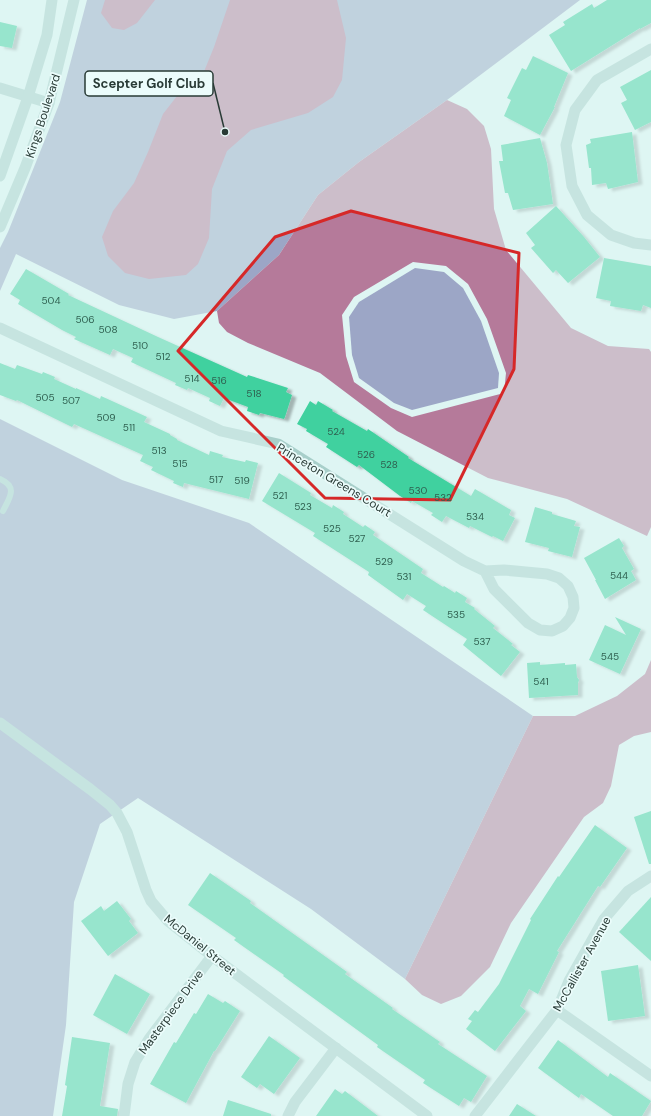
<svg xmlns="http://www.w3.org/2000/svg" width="651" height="1116" font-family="'DM Sans',sans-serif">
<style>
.green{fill:#9ca6c6}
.water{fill:#b57a9a;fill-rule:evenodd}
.building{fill:#40d19f;filter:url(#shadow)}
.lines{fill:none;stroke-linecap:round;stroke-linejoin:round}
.service{stroke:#a8cfca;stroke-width:6}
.minor{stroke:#a8cfca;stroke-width:11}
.marked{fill:none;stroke:#d62828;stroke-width:3;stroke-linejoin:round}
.labels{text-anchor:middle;stroke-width:3.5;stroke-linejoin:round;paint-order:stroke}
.number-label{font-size:10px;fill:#2f6050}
.street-label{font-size:12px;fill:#293b36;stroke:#ebfcfb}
.leader{fill:none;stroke:#293b36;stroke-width:1.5}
.callout-dot{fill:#293b36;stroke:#ebfcfb;stroke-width:1.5}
.callout{fill:#ebfcfb;stroke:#293b36;stroke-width:1.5}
.callout-label{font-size:13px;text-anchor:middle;font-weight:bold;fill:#293b36}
</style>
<defs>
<filter id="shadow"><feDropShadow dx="4.5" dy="2.5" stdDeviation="1" flood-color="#0004"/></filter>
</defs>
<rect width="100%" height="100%" fill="#def5f3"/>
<g class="green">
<path d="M87,0H580L447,100L359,162L318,195L279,255L217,311L174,319L119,305L16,254L0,291V248L8,232L60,102Z"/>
<path d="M415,268L444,272L463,288L481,321L499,373L498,388L412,410L394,403L359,378L352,355L349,317L359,302Z"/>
<path d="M0,419L122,480L249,523L533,716L405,979L311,909L138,798L100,824L74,902L66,1025L53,1116H0Z"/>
</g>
<g class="water">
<path d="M105,0H155L137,23L124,30L112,28L101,13Z"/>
<path d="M230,0H337L346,38L342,80L333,97L308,113L251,130L227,151L212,189L209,238L198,264L186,275L149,279L125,273L108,256L102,237L113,211L134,183L148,152L163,114L177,96L203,74L214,47Z"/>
<path d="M447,100L467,109L484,126L491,149L494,209L506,250L571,328L608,346L649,349L651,352V527L647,536L567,499L488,478L397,431L320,373L248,343L227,332L219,323L217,311L279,255L318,195L359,162ZM413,262L446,266L468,284L487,319L506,373L504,393L412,417L391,408L354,382L346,356L342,315L354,297Z"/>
<path d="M651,660V732L634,736L619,745L611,786L603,803L584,817L511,923L490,967L461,996L441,1004L422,995L405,979L533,716H575L617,696L645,674Z"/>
</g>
<g class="building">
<path d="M607,0H651V23L640,29V28L571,71L549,35L565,25L563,22L592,4L594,8Z"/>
<path d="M0,22L17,26L12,48L0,46Z"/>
<path d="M533,56L568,73L554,107H555L540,135L504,116L511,100L507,98L522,68L526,70Z"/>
<path d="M651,70V122L635,130L621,103L627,100L620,87Z"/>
<path d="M632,132L638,182L608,189L606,183L592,185L591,168H589L586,145L591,143L590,139Z"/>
<path d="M540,138L547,163L553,204L513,210L508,193H505L499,161H503L501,145Z"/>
<path d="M556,206L584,237L600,257L568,283L556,270L553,273L531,248L535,245L526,233Z"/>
<path d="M604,258L651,266V308L643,305L641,311L610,306L611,301L596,298Z"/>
<path d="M26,269L69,294L68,295L158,337L247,377L248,375L288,388L286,392L292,395L285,417L284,419L260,413L259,415L247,411L248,407L224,398L220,406L209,401L210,398L188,388L187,390L175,385L176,383L131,362L133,358L113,349L110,355L74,339L76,337L62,330L18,304L20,300L10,294Z"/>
<path d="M0,363L15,369L17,365L42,374L43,372L55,377L54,379L76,389V388L100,399L101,396L147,417L144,422L170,434V435L177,439V440L209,455L210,451L223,455L222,457L245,462L246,460L258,463L249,499L184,483L183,487L173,483L174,481L151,470L153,467L140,461L143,455L74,424L72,427L17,400L16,401L0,395Z"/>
<path d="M310,401L316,405L318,401L333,410L332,411L367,431L368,429L409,457L408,458L471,496L475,489L511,510L509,515L515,518L503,541L493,536L492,537L470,526L469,528L446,516L442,522L431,515L433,513L412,501L411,503L400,496L359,465L357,467L326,447L328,444L306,431L307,429L297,424Z"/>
<path d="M279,473L311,493L310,495L332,508L333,505L344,512L343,514L363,527L365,525L375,532L373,535L423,569L421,573L443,587L444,586L455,593L456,591L467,598L465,602L475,608L474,609L495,626L493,628L513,644L511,645L520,652L501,676L463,645L467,639L423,610L426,606L407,594L403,600L368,575L369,572L313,536L315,533L262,501Z"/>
<path d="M535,507L552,512V514L576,521L574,526L580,527L572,557L548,551L549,548L525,542Z"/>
<path d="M619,538L624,546L622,548L634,569L631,571L636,580L605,599L595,580H596L584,558Z"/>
<path d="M615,617L641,629L620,674L589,660L605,625L626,635Z"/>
<path d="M540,662V665L565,663V665L576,664L577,677L579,680L578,683V695L529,698L527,663Z"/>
<path d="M651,811V864H649L634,817Z"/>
<path d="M595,825L627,848L600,887L598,886L557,951L559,952L538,994L529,989L520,1006L526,1011L495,1051L466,1029L472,1021L468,1019L475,1010L478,1012L499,984L531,920L530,919L558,876L559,877Z"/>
<path d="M210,873L251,901L250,903L347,972L345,974L393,1008L392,1009L440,1042L438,1044L487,1076L471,1102L464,1098L459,1106L423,1083L425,1080L377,1047L378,1045L283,976L284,975L234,940L236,938L188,905Z"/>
<path d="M651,897V961L619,932Z"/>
<path d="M117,901L131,919L129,921L138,933L108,956L81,921L101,906L104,911Z"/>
<path d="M638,965L645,1016L608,1021L601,971Z"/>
<path d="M115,974L150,994L127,1034L93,1015Z"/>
<path d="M208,994L223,1003L225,1001L240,1011L215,1051H214L186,1103L150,1084L174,1042L176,1043L194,1013L196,1014Z"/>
<path d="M269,1036L300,1058L274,1094L260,1084L257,1088L241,1077Z"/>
<path d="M72,1037L110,1043L100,1106L118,1109L117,1116H62L67,1086L65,1085Z"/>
<path d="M558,1040L608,1077L610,1073L651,1101L642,1116H613L581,1094L579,1098L538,1068Z"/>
<path d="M335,1089L342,1094L345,1091L378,1116H316Z"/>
<path d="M228,1100L271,1114V1116H223Z"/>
<path d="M517,1104L536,1116H509Z"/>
</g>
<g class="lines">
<path class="service" d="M0,479C18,487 10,497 3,511"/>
<g class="minor">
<path d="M651,49L597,80L575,110L566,145L572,186L587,215L611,235L634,243L651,245"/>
<path d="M0,88L49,103"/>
<path d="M0,176L28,97L47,35L52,0"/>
<path d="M0,227L25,168L49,103L74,0"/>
<path d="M0,328L221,431L278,444L464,561L485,571L504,570L547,574L559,578L568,586L573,597L574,608L570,618L563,626L552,631L540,630L528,623L494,589L485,571"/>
<path d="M0,723L90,789L110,805L117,813L127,832L146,890L151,901L168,921L212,956L427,1116"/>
<path d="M557,1010L651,1076"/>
<path d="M124,1116L128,1084L135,1062L149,1039L212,956"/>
<path d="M288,1116L295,1102L336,1048"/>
<path d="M475,1116L557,1010L569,981L604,919L628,891L651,876"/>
</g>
</g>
<path d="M0 0H651V1116H0ZM351,211L519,253L514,369L450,500L325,498L178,351L275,237Z" fill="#def5f3" fill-opacity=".55" fill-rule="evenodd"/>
<path class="marked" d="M351,211L519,253L514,369L450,500L325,498L178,351L275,237Z"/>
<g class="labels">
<g class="number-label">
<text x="51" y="304">504</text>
<text x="85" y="323">506</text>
<text x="108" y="333">508</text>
<text x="140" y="349">510</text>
<text x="163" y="360">512</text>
<text x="192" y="382">514</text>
<text x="219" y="384">516</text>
<text x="254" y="397">518</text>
<text x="45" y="401">505</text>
<text x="71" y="404">507</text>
<text x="106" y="421">509</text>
<text x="129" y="431">511</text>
<text x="336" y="435">524</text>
<text x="159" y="454">513</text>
<text x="366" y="458">526</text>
<text x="180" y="467">515</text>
<text x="389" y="468">528</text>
<text x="216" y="483">517</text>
<text x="242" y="484">519</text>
<text x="418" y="494">530</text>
<text x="280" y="499">521</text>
<text x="443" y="501">532</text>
<text x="303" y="510">523</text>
<text x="475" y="520">534</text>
<text x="332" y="532">525</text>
<text x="357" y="542">527</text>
<text x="384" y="565">529</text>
<text x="619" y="579">544</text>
<text x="404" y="580">531</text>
<text x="456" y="618">535</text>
<text x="482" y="645">537</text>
<text x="610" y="660">545</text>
<text x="541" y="685">541</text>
</g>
<g class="street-label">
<text transform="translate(43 116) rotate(-72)" y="4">Kings Boulevard</text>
<text transform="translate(334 480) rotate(31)" y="4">Princeton Greens Court</text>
<text transform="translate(200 945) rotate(39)" y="4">McDaniel Street</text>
<text transform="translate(582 964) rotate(-61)" y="4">McCallister Avenue</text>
<text transform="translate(171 1012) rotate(-54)" y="4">Masterpiece Drive</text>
</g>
</g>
<path class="leader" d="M225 132L213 83"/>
<circle class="callout-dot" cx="225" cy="132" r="4"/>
<rect class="callout" x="85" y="71" width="128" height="25" rx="4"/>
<g class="callout-label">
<text x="149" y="88">Scepter Golf Club</text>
</g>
</svg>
